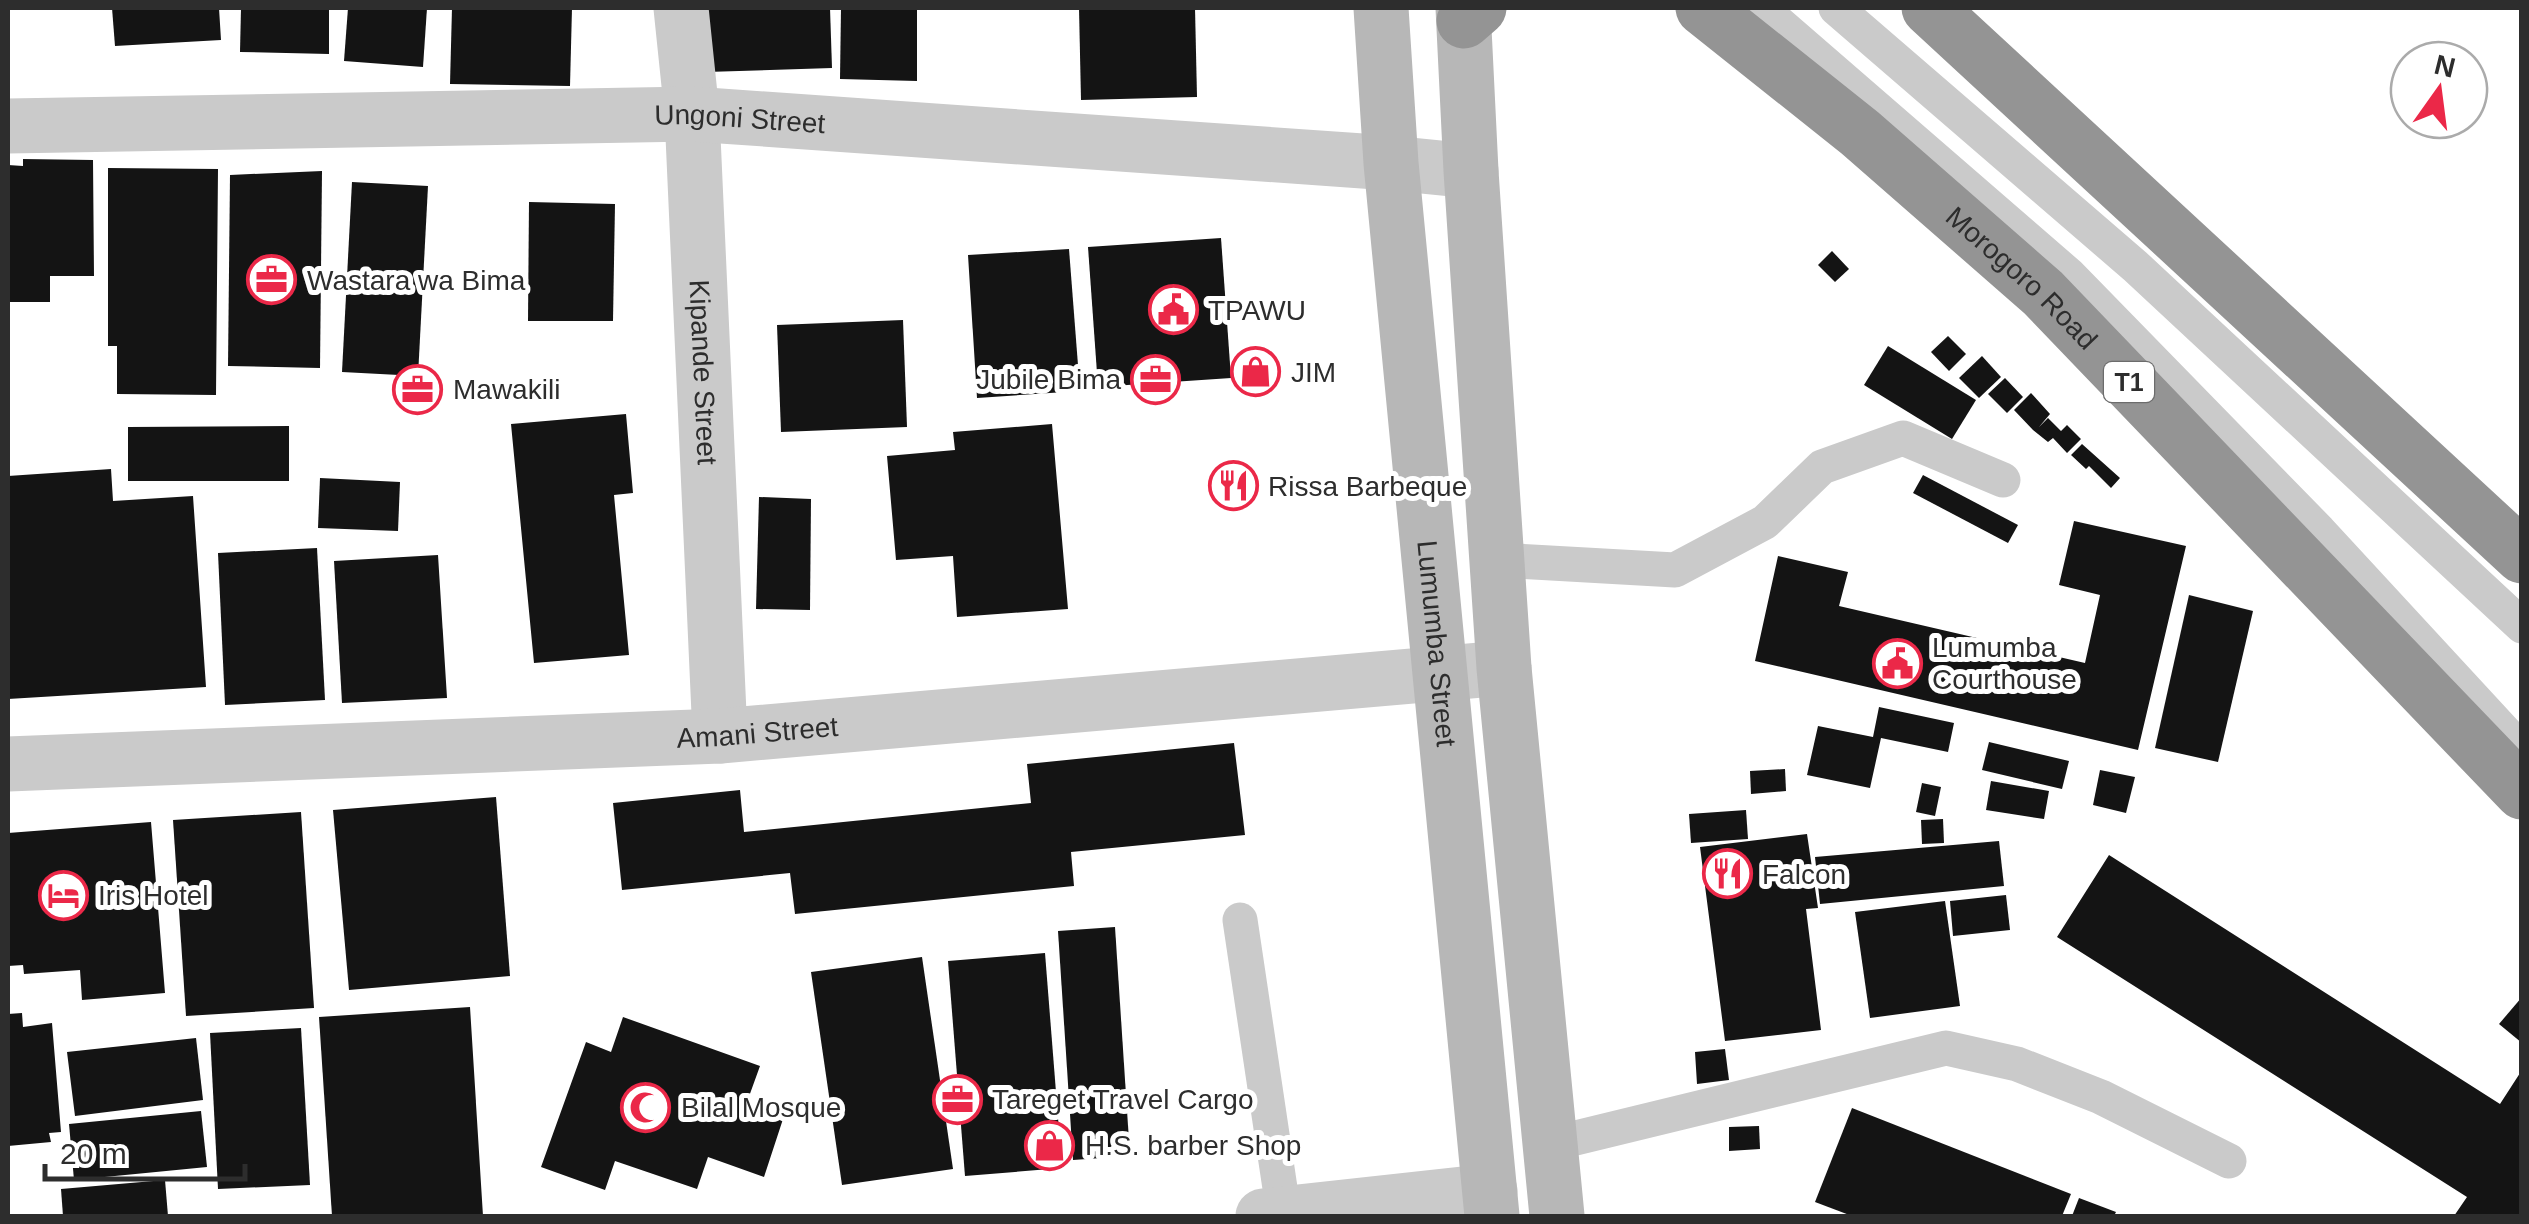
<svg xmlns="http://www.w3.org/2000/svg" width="2529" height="1224" font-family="Helvetica,sans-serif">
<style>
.building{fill:#141414}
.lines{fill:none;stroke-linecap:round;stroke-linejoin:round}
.lane{stroke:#cacaca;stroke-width:35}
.street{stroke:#cacaca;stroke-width:55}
.secondary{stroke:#b7b7b7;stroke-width:55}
.highway{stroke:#949494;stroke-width:55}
.labels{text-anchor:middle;stroke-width:10;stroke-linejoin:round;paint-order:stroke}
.shield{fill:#fff;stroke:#6c6c6c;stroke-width:2.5}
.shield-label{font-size:25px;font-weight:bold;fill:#2d2d2d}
.street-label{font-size:28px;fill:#2d2d2d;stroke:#fff}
.poi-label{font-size:28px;fill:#2d2d2d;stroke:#fff;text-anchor:start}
</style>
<rect width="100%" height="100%" fill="#fff"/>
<g class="building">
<path d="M112,8H219L221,40L115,46Z"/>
<path d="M241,8H329V54L240,52Z"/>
<path d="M348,8H427L423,67L344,61Z"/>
<path d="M452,8H572L570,86L450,84Z"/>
<path d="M704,8H830L832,68L706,72Z"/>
<path d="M841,8H917V81L840,79Z"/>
<path d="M1079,8H1195L1197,97L1081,100Z"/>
<path d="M23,159L93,160L94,276H50V302H8V165L23,166Z"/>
<path d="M108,168L218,169L216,395L117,394V346H108Z"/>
<path d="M322,171L320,368L228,366L230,175Z"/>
<path d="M352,182L428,186L418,376L342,372Z"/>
<path d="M529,202L615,204L613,321H528Z"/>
<path d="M1221,238L1231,378L1098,387L1088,247Z"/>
<path d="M1069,249L1080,391L977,398L968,255Z"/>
<path d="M1832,251L1849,269L1835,282L1818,265Z"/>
<path d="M903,320L907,427L781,432L777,325Z"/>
<path d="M1948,336L1966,354L1949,371L1931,352Z"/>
<path d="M1888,346L1976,400L1952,439L1864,385Z"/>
<path d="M1982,356L2001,377L1979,398L1959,378Z"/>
<path d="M2005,378L2023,397L2007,413L1988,394Z"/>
<path d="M2031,393L2050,414L2039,427L2048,418L2061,431L2067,425L2081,439L2067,453L2053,438L2048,442L2033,430L2014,410Z"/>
<path d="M626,414L633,493L614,495L629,655L534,663L511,424Z"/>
<path d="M1052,424L1068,609L957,617L953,556L896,560L887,456L955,450L953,432Z"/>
<path d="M289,426V481H128V427Z"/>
<path d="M2082,444L2120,478L2111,488L2089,466L2086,469L2071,455Z"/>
<path d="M111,469L113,501L193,496L206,687L8,699V476Z"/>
<path d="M1923,475L2018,525L2008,543L1913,493Z"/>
<path d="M320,478L400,482L398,531L318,528Z"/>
<path d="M759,497L811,499L810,610L756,609Z"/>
<path d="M2074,521L2186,546L2138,750L1755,661L1778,556L1848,572L1839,606L2085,663L2100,595L2059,585Z"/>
<path d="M317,548L325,700L225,705L218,553Z"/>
<path d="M438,555L447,698L342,703L334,561Z"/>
<path d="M2189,595L2253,611L2218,762L2155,748Z"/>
<path d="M1879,707L1954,723L1948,752L1881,738L1870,788L1807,775L1818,726L1873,737Z"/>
<path d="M1989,742L2069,761L2062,789L1982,770Z"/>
<path d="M1234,743L1245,835L1071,852L1074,886L795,914L790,873L622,890L613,803L740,790L744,832L1031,803L1027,764Z"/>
<path d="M1785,769L1786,791L1751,794L1750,771Z"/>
<path d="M2100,770L2135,777L2126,813L2093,805Z"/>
<path d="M1991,781L2049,791L2044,819L1986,810Z"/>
<path d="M1922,783L1941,787L1935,816L1916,812Z"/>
<path d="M496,797L510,976L349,990L333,810Z"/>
<path d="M1746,810L1748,839L1691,843L1689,814Z"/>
<path d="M301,812L314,1008L186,1016L173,820Z"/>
<path d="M1943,819L1944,843L1922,844L1921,820Z"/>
<path d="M151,822L165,993L82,1000L80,970L24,974L23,965L8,966V833Z"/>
<path d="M1807,834L1818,908L1806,909L1821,1030L1725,1041L1700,847Z"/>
<path d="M1999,841L2004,886L1820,904L1815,857Z"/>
<path d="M2109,855L2500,1104L2522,1070V1216H2454L2467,1197L2057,937Z"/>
<path d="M2006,895L2010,930L1953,936L1950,901Z"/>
<path d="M1945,901L1960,1006L1870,1018L1855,912Z"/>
<path d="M1115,927L1130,1156L1073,1160L1058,931Z"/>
<path d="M1045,953L1062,1168L965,1176L948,961Z"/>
<path d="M922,957L953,1169L842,1185L811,972Z"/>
<path d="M2522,997V1043L2499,1024Z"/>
<path d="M470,1007L483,1216H332L319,1017Z"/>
<path d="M22,1013L23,1027L52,1023L61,1132L49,1133L51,1142L8,1146V1014Z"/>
<path d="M623,1017L760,1066L747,1102L784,1116L764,1177L708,1157L697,1189L615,1161L605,1190L541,1167L586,1042L611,1052Z"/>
<path d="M301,1028L310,1185L218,1189L210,1033Z"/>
<path d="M196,1038L203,1100L75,1116L67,1052Z"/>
<path d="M1725,1049L1729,1080L1697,1084L1695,1052Z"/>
<path d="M1852,1108L2071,1194L2062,1216H1852L1815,1202Z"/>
<path d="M201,1111L207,1167L74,1180L69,1124Z"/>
<path d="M1759,1126L1760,1149L1729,1151V1127Z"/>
<path d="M165,1180L168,1216H63L61,1189Z"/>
<path d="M2079,1198L2116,1212L2114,1216H2072Z"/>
</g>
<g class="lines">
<g class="lane">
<path d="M1761,8L2069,275L2319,531L2522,751"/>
<path d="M1836,8L2135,266L2522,626"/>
<path d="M1497,560L1675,570L1765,522L1822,467L1903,438L2003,480"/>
<path d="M1240,920L1284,1215"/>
<path d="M1551,1144L1946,1048L2017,1064L2101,1097L2229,1161"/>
</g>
<g class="street">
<path id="s1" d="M681,8L692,114L720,736"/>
<path id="s2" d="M8,126L692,114L1391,163L1471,171"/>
<path id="s3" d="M8,764L720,736L1504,668"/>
<path d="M1263,1216L1490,1191"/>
</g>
<g class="secondary">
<path id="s4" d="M1381,8L1391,163L1492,1216"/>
<path d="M1463,8L1471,171L1504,668L1557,1216"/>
</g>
<g class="highway">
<path id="s5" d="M1703,8L1860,133L2043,293L2522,792"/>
<path d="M1929,8L2522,556"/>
<path d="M1464,21L1479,8"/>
</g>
</g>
<defs>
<symbol id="office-ring" viewBox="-11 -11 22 22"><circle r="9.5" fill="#fff" stroke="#eb2848" stroke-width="1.5"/><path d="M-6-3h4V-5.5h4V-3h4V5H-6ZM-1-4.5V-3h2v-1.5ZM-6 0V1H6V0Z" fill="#eb2848"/></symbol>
<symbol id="civic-ring" viewBox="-11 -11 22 22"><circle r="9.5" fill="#fff" stroke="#eb2848" stroke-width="1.5"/><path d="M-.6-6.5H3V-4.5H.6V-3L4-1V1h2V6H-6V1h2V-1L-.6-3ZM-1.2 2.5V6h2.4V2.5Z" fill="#eb2848"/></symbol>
<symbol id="shop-ring" viewBox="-11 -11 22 22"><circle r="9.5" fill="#fff" stroke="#eb2848" stroke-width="1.5"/><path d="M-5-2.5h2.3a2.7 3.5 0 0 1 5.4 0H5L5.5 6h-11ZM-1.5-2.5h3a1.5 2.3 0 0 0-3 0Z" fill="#eb2848"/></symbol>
<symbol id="restaurant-ring" viewBox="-11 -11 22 22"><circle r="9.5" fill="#fff" stroke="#eb2848" stroke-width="1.5"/><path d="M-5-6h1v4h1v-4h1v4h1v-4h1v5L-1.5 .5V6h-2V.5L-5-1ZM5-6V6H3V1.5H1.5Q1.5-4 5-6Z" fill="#eb2848"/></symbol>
<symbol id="hotel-ring" viewBox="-11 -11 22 22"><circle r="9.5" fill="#fff" stroke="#eb2848" stroke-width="1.5"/><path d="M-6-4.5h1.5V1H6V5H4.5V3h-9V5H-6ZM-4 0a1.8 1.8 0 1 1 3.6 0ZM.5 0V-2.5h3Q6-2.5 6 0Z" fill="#eb2848"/></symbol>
<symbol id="mosque-ring" viewBox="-11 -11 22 22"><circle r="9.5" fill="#fff" stroke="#eb2848" stroke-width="1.5"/><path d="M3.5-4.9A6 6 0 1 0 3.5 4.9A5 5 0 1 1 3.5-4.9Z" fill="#eb2848"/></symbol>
</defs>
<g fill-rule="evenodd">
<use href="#office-ring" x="244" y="252" width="55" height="55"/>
<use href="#civic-ring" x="1146" y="282" width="55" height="55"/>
<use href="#shop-ring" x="1228" y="344" width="55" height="55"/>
<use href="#office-ring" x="1128" y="352" width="55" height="55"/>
<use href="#office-ring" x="390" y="362" width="55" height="55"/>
<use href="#restaurant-ring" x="1206" y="458" width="55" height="55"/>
<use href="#civic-ring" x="1870" y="636" width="55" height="55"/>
<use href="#restaurant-ring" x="1700" y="846" width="55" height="55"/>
<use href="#hotel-ring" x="36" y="868" width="55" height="55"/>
<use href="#office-ring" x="930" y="1072" width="55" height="55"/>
<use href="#mosque-ring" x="618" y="1080" width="55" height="55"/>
<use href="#shop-ring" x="1022" y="1118" width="55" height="55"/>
</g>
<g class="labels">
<rect class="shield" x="2104" y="362" width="50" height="40" rx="8"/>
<g class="shield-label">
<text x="2129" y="391">T1</text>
</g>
<g class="street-label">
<text dy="10" stroke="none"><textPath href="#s2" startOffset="732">Ungoni Street</textPath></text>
<text dy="10" stroke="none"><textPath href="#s5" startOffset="418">Morogoro Road</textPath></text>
<text dy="10" stroke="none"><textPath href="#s1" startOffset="365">Kipande Street</textPath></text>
<text dy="10" stroke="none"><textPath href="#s4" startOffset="638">Lumumba Street</textPath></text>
<text dy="10" stroke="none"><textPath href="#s3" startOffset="750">Amani Street</textPath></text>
</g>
<g class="poi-label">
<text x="307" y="290">Wastara wa Bima</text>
<text x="1208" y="320">TPAWU</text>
<text x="1291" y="382">JIM</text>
<text x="1121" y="389" text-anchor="end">Jubile Bima</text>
<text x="453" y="399">Mawakili</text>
<text x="1268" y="496">Rissa Barbeque</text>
<text x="1932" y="657">Lumumba<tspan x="1932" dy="32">Courthouse</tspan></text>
<text x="1762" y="884">Falcon</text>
<text x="98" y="905">Iris Hotel</text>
<text x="992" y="1109">Tareget Travel Cargo</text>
<text x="681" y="1117">Bilal Mosque</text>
<text x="1085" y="1155">H.S. barber Shop</text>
</g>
</g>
<rect width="2529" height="1224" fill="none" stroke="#2d2d2d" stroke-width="20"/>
<g transform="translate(2439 90) rotate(14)"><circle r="48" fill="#ffffff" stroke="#ababab" stroke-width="2.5"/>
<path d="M0-8L18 38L0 25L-18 38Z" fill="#eb2848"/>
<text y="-15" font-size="28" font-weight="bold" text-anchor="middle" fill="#2d2d2d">N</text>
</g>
<path d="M45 1164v15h200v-15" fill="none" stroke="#2d2d2d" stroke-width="5"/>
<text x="60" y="1164" font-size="30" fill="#2d2d2d" stroke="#ffffff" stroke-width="8" paint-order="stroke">20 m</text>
</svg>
